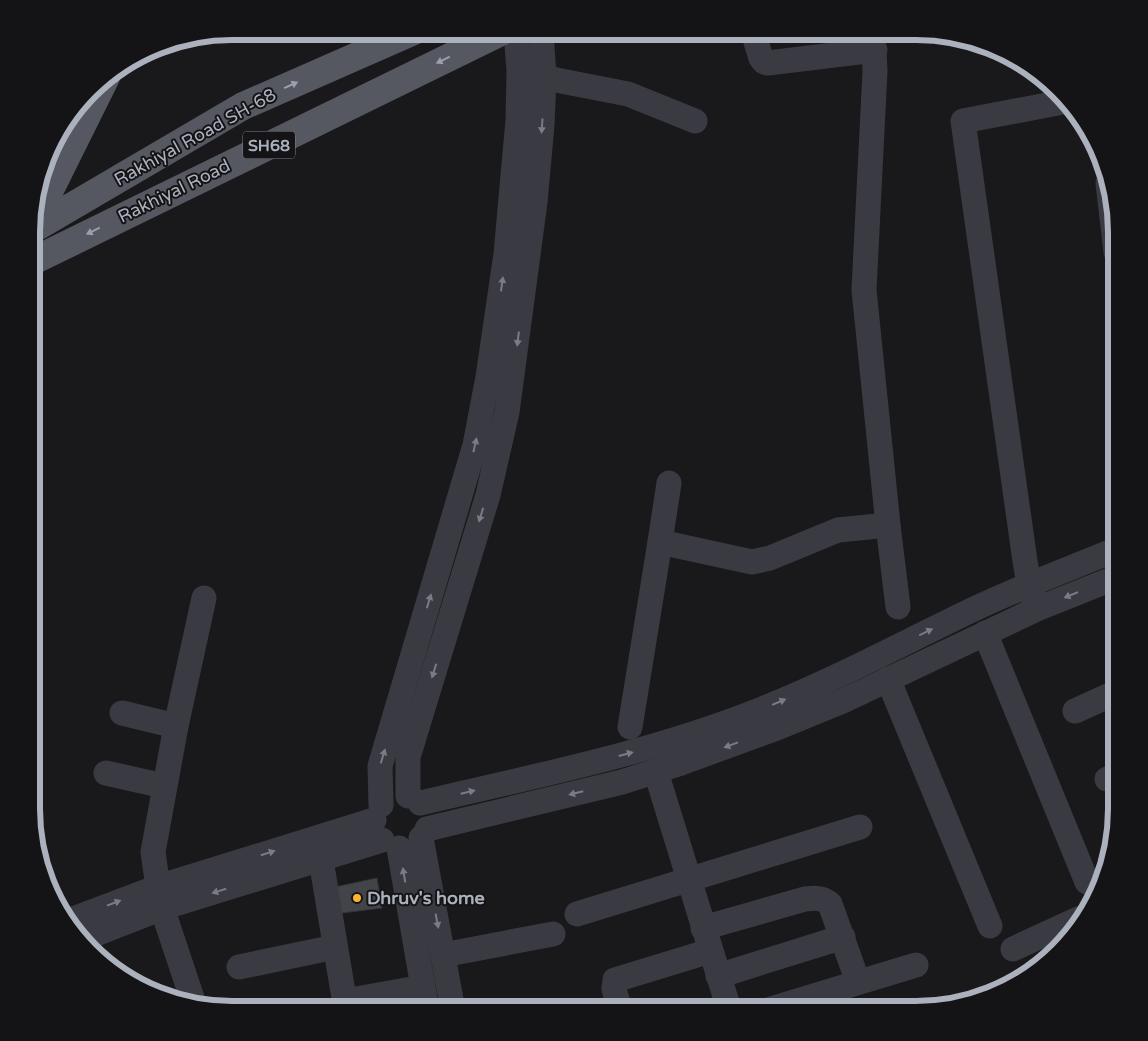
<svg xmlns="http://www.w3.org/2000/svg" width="1148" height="1041" font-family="'Varela Round',sans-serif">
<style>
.building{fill:#434449;stroke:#333338}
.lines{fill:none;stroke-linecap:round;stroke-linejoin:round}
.minor{stroke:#3a3b42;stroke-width:25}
.major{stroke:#565861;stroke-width:28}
.oneway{fill:#9a9fab}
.oneway2{fill:#787c86}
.poi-dot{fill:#ffb42f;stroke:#141417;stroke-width:2}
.labels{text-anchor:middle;stroke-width:4;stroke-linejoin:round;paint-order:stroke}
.shield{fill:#141417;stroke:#7e828b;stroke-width:1}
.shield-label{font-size:16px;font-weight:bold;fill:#abb1bd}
.street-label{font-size:18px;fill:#abb1bd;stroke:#141417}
.poi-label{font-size:18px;font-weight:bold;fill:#abb1bd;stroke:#141417;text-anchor:start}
.rim{fill:none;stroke:#abb1bd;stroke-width:6}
</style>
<rect width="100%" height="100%" fill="#19191c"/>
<path class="building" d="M377,878L382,908L334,914L335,887Z"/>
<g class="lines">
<g class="minor">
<path d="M753,32L761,58L764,62L768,63L875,50"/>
<path d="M873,32L875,71L864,290L888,525L898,607"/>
<path d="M528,73L556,80L628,94L695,121"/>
<path d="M1108,183L1116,252"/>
<path d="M660,542L669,483"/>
<path d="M1034,599L1029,585L1025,561L963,121L1068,101"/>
<path d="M985,633L1087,882"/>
<path d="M888,679L990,926"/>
<path d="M1075,711L1117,692"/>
<path d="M122,713L176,726"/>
<path d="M630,727L660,542L752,562L770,558L838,530L888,525"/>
<path d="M656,772L729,1009"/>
<path d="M106,773L164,786"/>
<path d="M1107,779L1117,775"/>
<path d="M408,796V757L488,495L507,412L535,202L542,125L544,77L541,31"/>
<path d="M420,803C535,776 652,753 762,709C835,680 903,643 974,609C1020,587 1069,569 1117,549"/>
<path d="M381,805L380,766L475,445L488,377L506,254L518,120L519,71L516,31"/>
<path d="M427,829L622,782L681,763L777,728L843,701L1037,609L1117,577"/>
<path d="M421,838L453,1010"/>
<path d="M399,848L427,1010"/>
<path d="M321,860L346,1010"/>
<path d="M158,887L153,852L176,726L204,598"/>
<path d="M162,908L193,1001"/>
<path d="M577,914L860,827"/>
<path d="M68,921L158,887L374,820"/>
<path d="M703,928L805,899C815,898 822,897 830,904L858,982"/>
<path d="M80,940L162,908L382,840"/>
<path d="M1013,949L1078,919"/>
<path d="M443,955L553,934"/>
<path d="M239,967L335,947"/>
<path d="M718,976L843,937"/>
<path d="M345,1001L423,987"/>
<path d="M771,1009L916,965"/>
<path d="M620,1010L614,989L615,980L710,951"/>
</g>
<g class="major">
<path d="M35,220L106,77"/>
<path d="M35,228L243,106L414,31"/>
<path d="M35,260L503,31"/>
</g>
</g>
<defs><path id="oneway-solid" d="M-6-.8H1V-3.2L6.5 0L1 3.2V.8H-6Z" transform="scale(1.25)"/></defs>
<g class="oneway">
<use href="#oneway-solid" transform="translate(443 60) rotate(154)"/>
<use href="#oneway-solid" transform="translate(291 85) rotate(-24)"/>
<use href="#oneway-solid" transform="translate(93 231) rotate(154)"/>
</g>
<g class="oneway2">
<use href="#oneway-solid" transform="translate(542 126) rotate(94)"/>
<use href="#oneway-solid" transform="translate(502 284) rotate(-82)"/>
<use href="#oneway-solid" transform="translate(518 339) rotate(97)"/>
<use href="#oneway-solid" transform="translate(475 445) rotate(-77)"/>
<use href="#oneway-solid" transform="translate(481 515) rotate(107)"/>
<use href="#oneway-solid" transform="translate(1071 595) rotate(158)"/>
<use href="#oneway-solid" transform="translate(429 601) rotate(-73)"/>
<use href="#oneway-solid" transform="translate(926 632) rotate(-26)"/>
<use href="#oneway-solid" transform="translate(434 671) rotate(107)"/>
<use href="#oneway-solid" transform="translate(779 702) rotate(-23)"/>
<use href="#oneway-solid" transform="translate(731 745) rotate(160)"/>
<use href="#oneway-solid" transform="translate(626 754) rotate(-15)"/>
<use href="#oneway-solid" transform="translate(383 756) rotate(-73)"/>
<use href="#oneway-solid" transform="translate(468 792) rotate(-13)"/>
<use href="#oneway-solid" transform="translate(576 793) rotate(166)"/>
<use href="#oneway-solid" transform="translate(268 853) rotate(-17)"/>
<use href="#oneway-solid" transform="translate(404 875) rotate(-100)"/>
<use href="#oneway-solid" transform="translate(219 891) rotate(163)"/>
<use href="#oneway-solid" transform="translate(114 903) rotate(-21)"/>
<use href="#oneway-solid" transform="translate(437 921) rotate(79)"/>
</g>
<circle class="poi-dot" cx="357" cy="898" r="5"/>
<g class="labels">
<rect class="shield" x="243" y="131.5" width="52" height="27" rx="4"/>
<g class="shield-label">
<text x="269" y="151">SH68</text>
</g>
<g class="street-label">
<text transform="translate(195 137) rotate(-29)" y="6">Rakhiyal Road SH-68</text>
<text transform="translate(174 191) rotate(-26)" y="6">Rakhiyal Road</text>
</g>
<g class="poi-label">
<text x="367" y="904">Dhruv's home</text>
</g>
</g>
<path d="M0 0H1148V1041H0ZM232 40H916A192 192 0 0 1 1108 232V809A192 192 0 0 1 916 1001H232A192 192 0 0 1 40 809V232A192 192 0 0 1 232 40Z" fill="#141417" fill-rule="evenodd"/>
<path class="rim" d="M232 40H916A192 192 0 0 1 1108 232V809A192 192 0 0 1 916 1001H232A192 192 0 0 1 40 809V232A192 192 0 0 1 232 40Z"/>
</svg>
